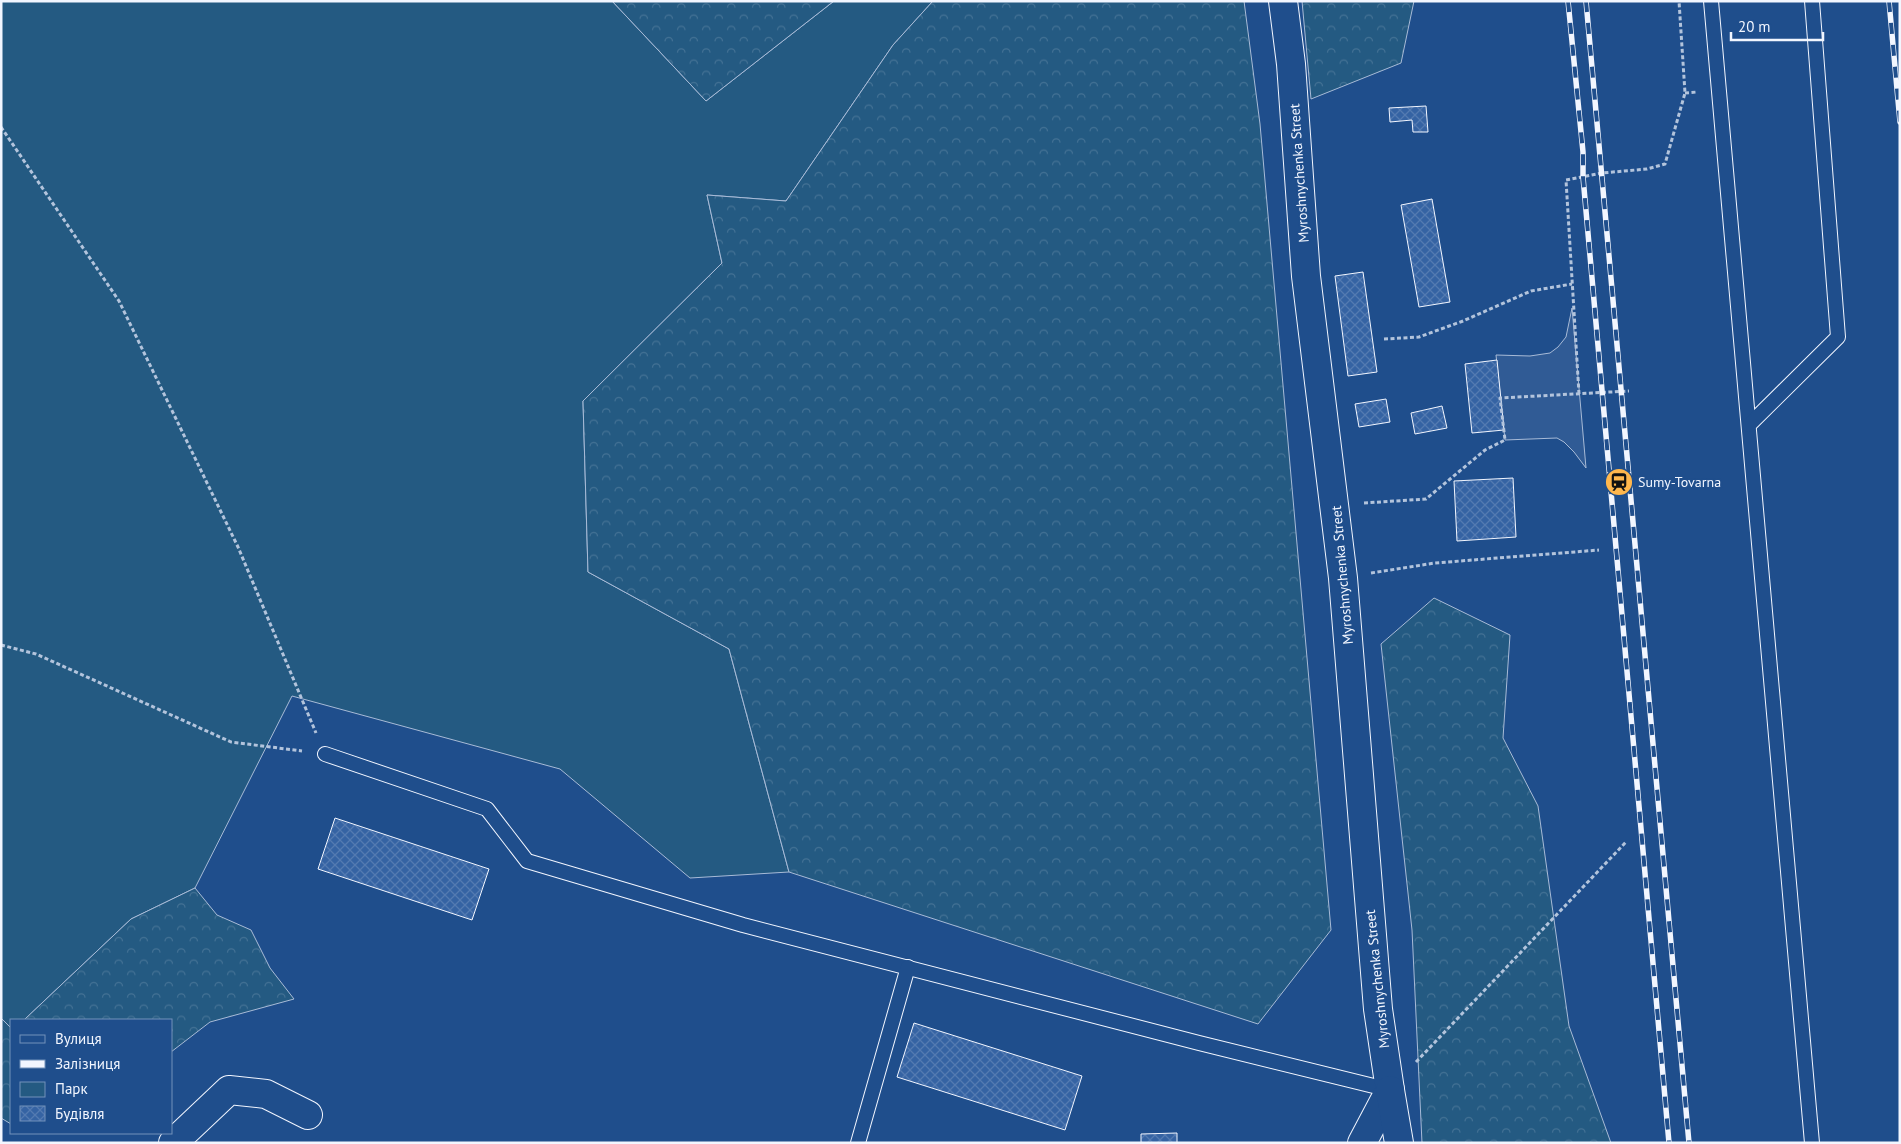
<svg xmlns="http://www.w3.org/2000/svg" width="1901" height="1144" font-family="'PT Sans',sans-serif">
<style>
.green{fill:#245a82;stroke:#a8bbd7}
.forest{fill:url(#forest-crowns);stroke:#a8bbd7}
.parking{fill:#305b95;stroke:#a8bbd7}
.building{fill:url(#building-cross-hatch);stroke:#f2f6ff}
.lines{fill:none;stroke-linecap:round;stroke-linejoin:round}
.service-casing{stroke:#f2f6ff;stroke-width:16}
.minor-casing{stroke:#f2f6ff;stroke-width:30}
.path{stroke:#b3c4dc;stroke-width:3;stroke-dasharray:4 2.5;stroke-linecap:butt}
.service{stroke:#1f4e8c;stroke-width:14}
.minor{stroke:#1f4e8c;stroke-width:28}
.rail-casing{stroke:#f2f6ff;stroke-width:5.5}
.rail{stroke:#1f4e8c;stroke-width:4;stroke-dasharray:11;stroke-linecap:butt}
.labels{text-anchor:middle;stroke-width:4;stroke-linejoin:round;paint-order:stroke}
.street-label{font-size:14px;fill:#f2f6ff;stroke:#1f4e8c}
.poi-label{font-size:14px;fill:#f2f6ff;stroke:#1f4e8c;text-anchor:start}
</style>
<defs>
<pattern id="forest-crowns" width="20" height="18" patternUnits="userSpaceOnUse" patternTransform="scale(1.25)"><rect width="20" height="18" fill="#245a82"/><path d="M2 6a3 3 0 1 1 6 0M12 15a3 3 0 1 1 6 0" fill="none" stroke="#447295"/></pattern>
<pattern id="building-cross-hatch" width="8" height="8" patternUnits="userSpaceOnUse" patternTransform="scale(1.25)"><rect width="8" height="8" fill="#3563a3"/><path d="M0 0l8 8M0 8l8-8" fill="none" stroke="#537ab1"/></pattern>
</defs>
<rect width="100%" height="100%" fill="#1f4e8c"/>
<path class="green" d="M1,1H612L706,101L834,1H933L893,45L786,201L707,195L722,263L583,401L588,572L729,649L789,872L690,878L560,769L292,696L195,888L131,919L24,1020H11V1028L1,1018Z"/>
<g class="forest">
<path d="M612,1H834L706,101Z"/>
<path d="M933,1H1244L1260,124L1331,930L1258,1024L789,872L729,649L588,572L583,401L722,263L707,195L786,201L893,45Z"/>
<path d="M1302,1H1414L1401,63L1311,99Z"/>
<path d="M1434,598L1510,635L1503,738L1538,806L1569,1026L1611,1143H1422L1412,930L1381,644Z"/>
<path d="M195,888L217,915L251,930L270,968L294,999L210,1022L171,1052V1020H24L131,919Z"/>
<path d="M1,1018L11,1028V1124L1,1118Z"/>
</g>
<path class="parking" d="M1572,308L1586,468L1574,452L1564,442L1557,438L1505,440L1496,355L1530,356L1550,353L1558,347L1566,337Z"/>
<g class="building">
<path d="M1426,106L1428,132H1413L1412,120L1390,122L1389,108Z"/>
<path d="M1432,199L1450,302L1419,307L1401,205Z"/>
<path d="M1363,272L1377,372L1348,376L1335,276Z"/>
<path d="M1497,360L1504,430L1472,433L1465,364Z"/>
<path d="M1386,399L1390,422L1359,427L1355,404Z"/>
<path d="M1442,406L1447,428L1415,434L1411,413Z"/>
<path d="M1513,478L1516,537L1457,541L1454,481Z"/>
<path d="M335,818L489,869L472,920L318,869Z"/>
<path d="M914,1023L1082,1076L1065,1130L897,1077Z"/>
<path d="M1177,1133V1143H1141V1134Z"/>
</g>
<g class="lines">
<defs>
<g id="service">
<path d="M1711,1L1812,1143"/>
<path d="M1749,425L1838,337L1812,1"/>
<path d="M325,754L487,809L527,861L743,925L1199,1043L1390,1090"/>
<path d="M858,1143L908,967"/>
</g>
<g id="minor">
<path d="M1283,1L1291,64L1306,276L1343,578L1378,1009L1390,1090L1362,1143"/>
<path d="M1390,1090L1399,1143"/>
<path d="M173,1143L229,1090L266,1094L308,1115"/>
</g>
</defs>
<use href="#service" class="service-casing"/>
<use href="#minor" class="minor-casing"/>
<g class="path">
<path d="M1685,93L1697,92"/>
<path d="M1,127L119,301L238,547L316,733"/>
<path d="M1384,339L1419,337L1463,321L1531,291L1572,284"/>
<path d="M1579,394L1566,180L1602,173L1647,169L1665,164L1685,93L1679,1"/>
<path d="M1364,503L1426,499L1485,450L1505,440L1500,398L1629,391"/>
<path d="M1371,573L1435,563L1599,550"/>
<path d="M1,645L36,654L231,742L302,751"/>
<path d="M1416,1062L1626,842"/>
</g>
<use href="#service" class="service"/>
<use href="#minor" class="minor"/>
<defs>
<g id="rail">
<path d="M1568,1L1583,152V177L1669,1143"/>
<path d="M1586,1L1689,1143"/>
<path d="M1889,1L1900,122"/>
</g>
</defs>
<use href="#rail" class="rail-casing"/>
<use href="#rail" class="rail"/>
</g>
<defs>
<symbol id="station-disc" viewBox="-11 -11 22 22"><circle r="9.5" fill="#ffb74d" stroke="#1f4e8c"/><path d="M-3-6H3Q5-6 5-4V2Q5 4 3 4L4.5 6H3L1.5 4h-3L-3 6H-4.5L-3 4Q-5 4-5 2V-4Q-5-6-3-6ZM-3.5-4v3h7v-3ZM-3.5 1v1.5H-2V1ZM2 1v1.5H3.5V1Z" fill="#111"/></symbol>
</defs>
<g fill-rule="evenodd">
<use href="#station-disc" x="1603" y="466" width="32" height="32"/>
</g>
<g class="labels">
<g class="street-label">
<text transform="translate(1299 173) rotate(-94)" y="5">Myroshnychenka Street</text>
<text transform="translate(1342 575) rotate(-95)" y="5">Myroshnychenka Street</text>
<text transform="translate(1377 979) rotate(-96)" y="5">Myroshnychenka Street</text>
</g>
<g class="poi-label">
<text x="1638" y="487">Sumy-Tovarna</text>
</g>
</g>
<rect width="1901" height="1144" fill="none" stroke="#f2f6ff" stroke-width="5"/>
<rect x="10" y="1019" width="162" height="115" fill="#1f4e8c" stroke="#7391ba"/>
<rect x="20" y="1035" width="25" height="8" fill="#1f4e8c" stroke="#7391ba"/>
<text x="55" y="1044" font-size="15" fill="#f2f6ff">Вулиця</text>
<rect x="20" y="1060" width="25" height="8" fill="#f2f6ff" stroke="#7391ba"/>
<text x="55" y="1069" font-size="15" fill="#f2f6ff">Залізниця</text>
<rect x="20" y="1082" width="25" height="15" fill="#245a82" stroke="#7391ba"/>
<text x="55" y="1094" font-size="15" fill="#f2f6ff">Парк</text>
<rect x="20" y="1106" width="25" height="15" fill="url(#building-cross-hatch)" stroke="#7391ba"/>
<text x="55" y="1119" font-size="15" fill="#f2f6ff">Будівля</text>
<path d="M1731 32v8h92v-8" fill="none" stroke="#f2f6ff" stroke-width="2.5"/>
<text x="1738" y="32" font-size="15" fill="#f2f6ff" stroke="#1f4e8c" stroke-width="4" paint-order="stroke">20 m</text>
</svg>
